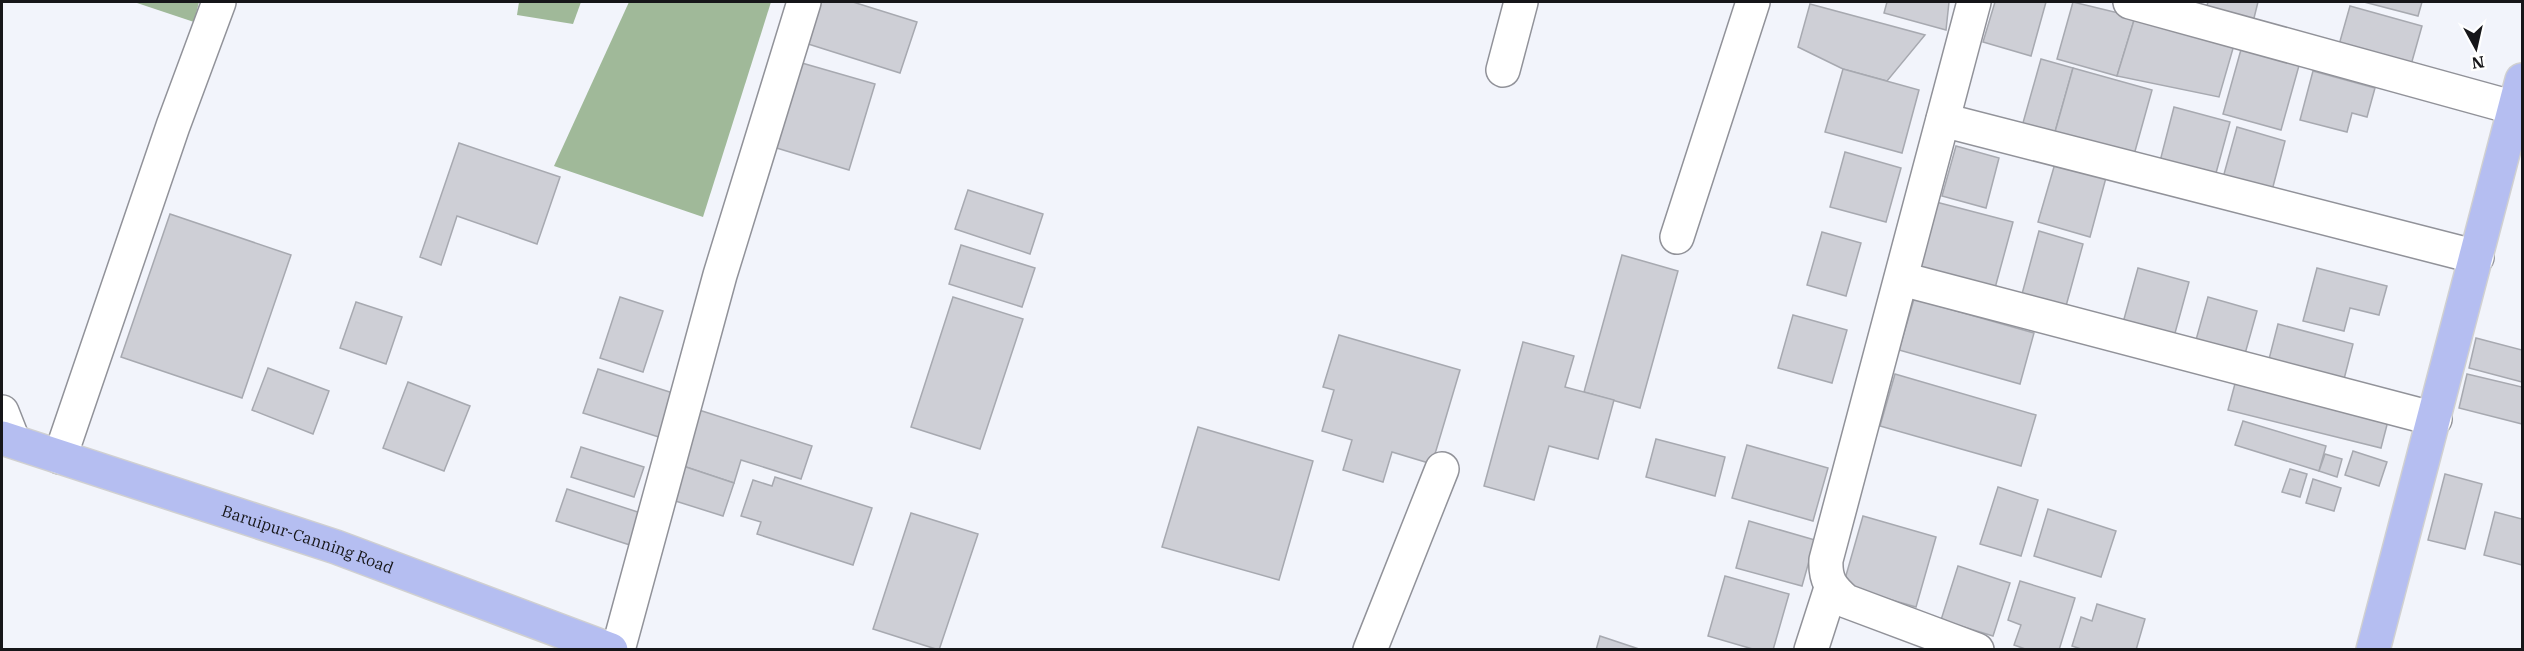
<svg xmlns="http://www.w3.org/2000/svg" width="2524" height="651" font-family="'IBM Plex Serif',serif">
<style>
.water{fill:#a0b999}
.building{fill:#cecfd6;stroke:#a7a9b0;stroke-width:1.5}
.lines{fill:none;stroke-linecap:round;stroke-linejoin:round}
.minor-casing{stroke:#919299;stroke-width:36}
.major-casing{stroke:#d0d0d1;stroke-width:36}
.minor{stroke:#fff;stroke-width:33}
.major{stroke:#b5bef1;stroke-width:33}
.labels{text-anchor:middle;stroke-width:5;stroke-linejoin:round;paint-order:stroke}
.street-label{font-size:16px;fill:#161619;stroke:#fff}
</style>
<rect width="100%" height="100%" fill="#f2f4fb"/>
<g class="water">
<path d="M134,2H199L194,22Z"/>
<path d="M519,2H581L573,24L517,15Z"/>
<path d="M629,2H771L703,217L554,166Z"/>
</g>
<g class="building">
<path d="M818,2H853L917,22L900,73L805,43Z"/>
<path d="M1887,2H1949L1946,30L1884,13Z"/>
<path d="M1995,2H2046L2031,56L1983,42Z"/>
<path d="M2073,2L2135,17L2117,76L2057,59Z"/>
<path d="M2208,2H2258L2253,22L2206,9Z"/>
<path d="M2364,2H2422L2418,16Z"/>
<path d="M1810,4L1925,35L1887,81L1843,69L1798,47Z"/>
<path d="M2350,6L2422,26L2407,79L2335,59Z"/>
<path d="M2135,17L2236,38L2219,97L2117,76Z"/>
<path d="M2242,46L2300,62L2281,130L2223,114Z"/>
<path d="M2041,59L2073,68L2053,139L2021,130Z"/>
<path d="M795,61L875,84L849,170L770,146Z"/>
<path d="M2073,68L2152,90L2132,162L2053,139Z"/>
<path d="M1843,69L1919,90L1902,153L1825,132Z"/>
<path d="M2313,71L2375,88L2367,117L2352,113L2347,132L2300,120Z"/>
<path d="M2174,107L2230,122L2213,184L2158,169Z"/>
<path d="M2237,127L2285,141L2270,198L2221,185Z"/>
<path d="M459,143L560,177L537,244L457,216L441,265L420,257Z"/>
<path d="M1956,146L1999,158L1986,208L1942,196Z"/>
<path d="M1845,152L1901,168L1886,222L1830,207Z"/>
<path d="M2056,160L2107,174L2090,237L2038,222Z"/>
<path d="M968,190L1043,214L1030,254L955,229Z"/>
<path d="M1936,202L2013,222L1995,288L1918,267Z"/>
<path d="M170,214L291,255L242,398L121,357Z"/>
<path d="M2039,231L2083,244L2066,306L2022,294Z"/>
<path d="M1822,232L1861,243L1846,296L1807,285Z"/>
<path d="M961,245L1035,268L1022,307L949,284Z"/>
<path d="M1622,255L1678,271L1640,408L1584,392Z"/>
<path d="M2138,268L2189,282L2172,344L2121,330Z"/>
<path d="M2317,268L2387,286L2379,315L2350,308L2344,331L2303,321Z"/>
<path d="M620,297L663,311L643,372L600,358Z"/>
<path d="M953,297L1023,319L980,449L911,427Z"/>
<path d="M2208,297L2257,311L2243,361L2194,347Z"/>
<path d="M1914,299L2034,333L2020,384L1899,350Z"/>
<path d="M356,302L402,317L386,364L340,348Z"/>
<path d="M1793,315L1847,330L1832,383L1778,368Z"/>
<path d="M2278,324L2353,344L2342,387L2267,367Z"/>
<path d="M1339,335L1460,370L1432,464L1392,452L1383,482L1343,470L1352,440L1322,431L1334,390L1323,387Z"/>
<path d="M2476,338L2522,350V382L2469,368Z"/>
<path d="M1523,342L1574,356L1565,387L1614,400L1598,459L1549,446L1534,500L1484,486Z"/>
<path d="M268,368L329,391L313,434L252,410Z"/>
<path d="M598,369L676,394L662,438L583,413Z"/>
<path d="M1895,374L2036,415L2021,466L1880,426Z"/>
<path d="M2467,374L2522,387V424L2459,408Z"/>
<path d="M2236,380L2389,417L2381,448L2228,410Z"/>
<path d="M408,382L470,406L444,471L383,448Z"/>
<path d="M699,410L812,446L801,479L741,460L734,483L680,465Z"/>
<path d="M2243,421L2326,446L2319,471L2235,445Z"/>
<path d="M1198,427L1313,461L1279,580L1162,547Z"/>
<path d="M1656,439L1725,457L1715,496L1646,477Z"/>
<path d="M1747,445L1828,468L1813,521L1732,498Z"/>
<path d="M581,447L644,467L634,497L571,477Z"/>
<path d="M2353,451L2387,462L2379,486L2345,475Z"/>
<path d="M2325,454L2342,459L2337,477L2319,471Z"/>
<path d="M680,465L734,483L723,516L669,499Z"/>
<path d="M2290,469L2307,474L2300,497L2282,492Z"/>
<path d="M2445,474L2482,484L2465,549L2428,540Z"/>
<path d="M775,477L872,508L853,565L757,534L761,522L741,516L753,480L772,486Z"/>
<path d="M2313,479L2341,488L2334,511L2306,503Z"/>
<path d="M1998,487L2038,500L2021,556L1980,544Z"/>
<path d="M567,489L647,515L636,547L556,521Z"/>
<path d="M2048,509L2116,531L2101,577L2034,556Z"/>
<path d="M2495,512L2522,519V565L2484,555Z"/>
<path d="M911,513L978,534L939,650L873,629Z"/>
<path d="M1863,516L1936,537L1916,607L1843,586Z"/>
<path d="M1749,521L1815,540L1802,586L1736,568Z"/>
<path d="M1958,566L2010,583L1993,636L1941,620Z"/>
<path d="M1725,576L1789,594L1773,650H1756L1708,636Z"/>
<path d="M2020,581L2075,598L2059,650H2028L2014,645L2021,625L2008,620Z"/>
<path d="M2097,604L2145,619L2136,650H2084L2072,646L2081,617L2092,621Z"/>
<path d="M1600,636L1642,650H1596Z"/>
</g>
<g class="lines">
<defs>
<g id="minor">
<path d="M1974,2L1826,560C1825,580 1831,588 1846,601L1977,650"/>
<path d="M2130,2L2515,108"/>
<path d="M1503,70L1521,2"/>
<path d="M1943,120L2477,257"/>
<path d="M1677,237L1753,2"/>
<path d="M1902,279L2435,419"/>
<path d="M2,412L13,440"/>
<path d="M60,457L173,126L219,2"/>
<path d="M618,650L720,275L804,2"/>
<path d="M1370,650L1442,469"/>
<path d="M1811,650L1831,588"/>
</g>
<g id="major">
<path id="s1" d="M2,438L336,547L611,650"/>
<path d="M2373,650L2522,80"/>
</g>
</defs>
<use href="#minor" class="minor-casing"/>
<use href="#major" class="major-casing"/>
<use href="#minor" class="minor"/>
<use href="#major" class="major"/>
</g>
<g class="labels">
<g class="street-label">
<text dy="6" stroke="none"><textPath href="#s1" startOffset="322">Baruipur-Canning Road</textPath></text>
</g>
</g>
<rect width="2524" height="651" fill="none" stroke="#161619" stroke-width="6"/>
<g transform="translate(2476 48) rotate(172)" stroke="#ffffff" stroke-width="4.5" paint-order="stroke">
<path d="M0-4.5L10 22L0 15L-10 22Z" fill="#161619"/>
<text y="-9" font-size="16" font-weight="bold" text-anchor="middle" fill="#161619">N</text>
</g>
</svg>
